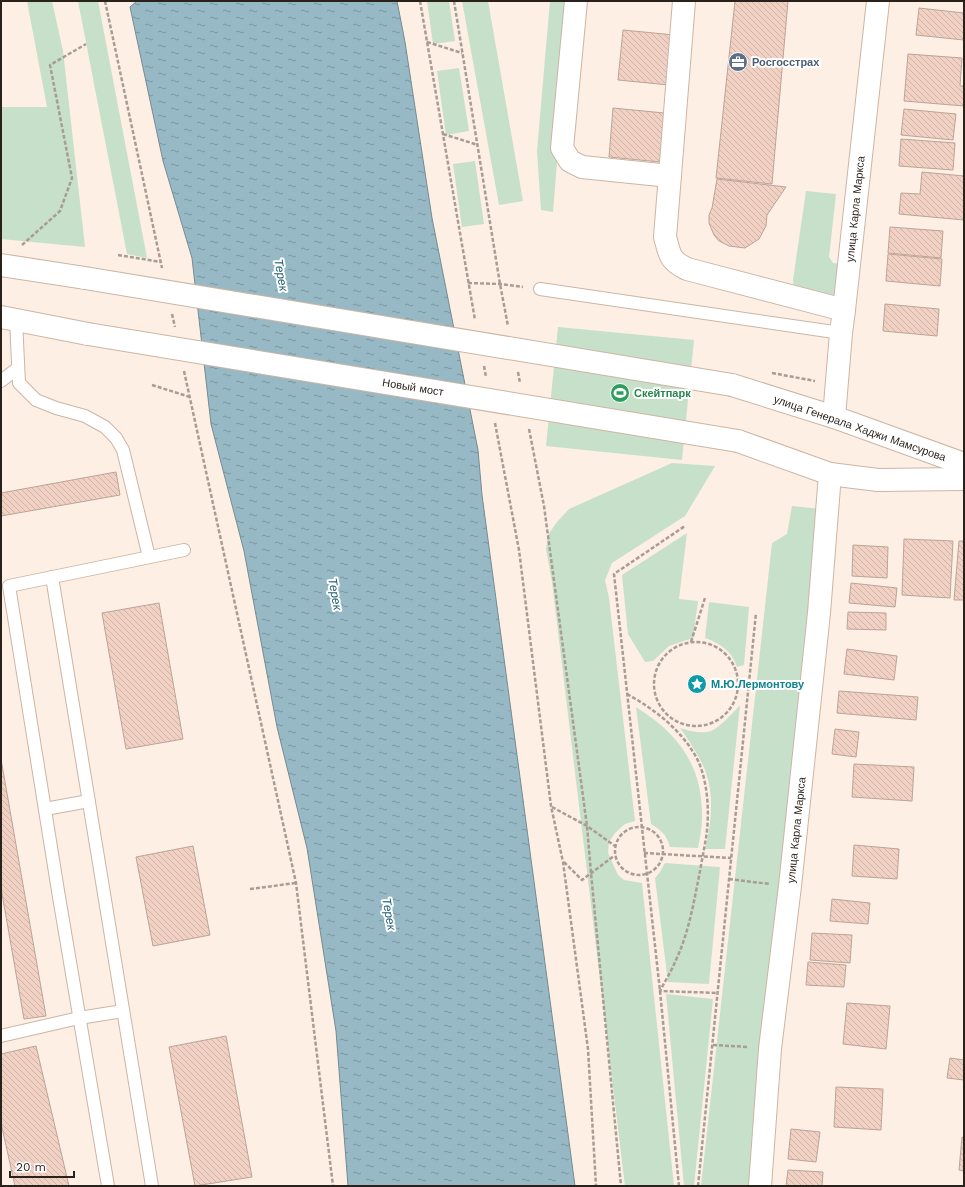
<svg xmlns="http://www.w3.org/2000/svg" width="965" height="1187" font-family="'Work Sans',sans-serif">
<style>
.green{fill:#c7e0ca}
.water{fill:url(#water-ripples);stroke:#768b92}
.building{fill:url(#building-back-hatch);stroke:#bda398}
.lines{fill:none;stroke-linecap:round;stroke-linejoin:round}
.lane-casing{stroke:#ccb5a5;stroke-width:14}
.street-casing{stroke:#ccb5a5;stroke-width:24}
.primary-casing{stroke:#ccb5a5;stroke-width:24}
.path{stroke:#a89c93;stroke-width:2.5;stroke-dasharray:4 2;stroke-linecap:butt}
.lane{stroke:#fff;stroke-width:12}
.street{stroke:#fff;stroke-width:22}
.primary{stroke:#fff;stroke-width:22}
.primary-bridge-casing{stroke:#ccb5a5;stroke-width:24;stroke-linecap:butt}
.primary-bridge{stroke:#fff;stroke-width:22}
.labels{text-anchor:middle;stroke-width:4;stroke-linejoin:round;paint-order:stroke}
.service-label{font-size:11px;font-weight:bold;fill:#4e5e75;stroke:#fff;text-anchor:start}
.street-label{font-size:11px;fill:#2a211b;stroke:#fff}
.leisure-label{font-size:11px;font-weight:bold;fill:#27864d;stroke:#fff;text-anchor:start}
.culture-label{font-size:11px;font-weight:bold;fill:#0d838f;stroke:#fff;text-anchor:start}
.water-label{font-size:12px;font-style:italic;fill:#195b6e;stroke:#fff}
</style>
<defs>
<pattern id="water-ripples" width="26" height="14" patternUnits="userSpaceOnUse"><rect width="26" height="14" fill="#97b9c5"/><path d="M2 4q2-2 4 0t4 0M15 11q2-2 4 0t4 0" fill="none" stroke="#7b969f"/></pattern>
<pattern id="building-back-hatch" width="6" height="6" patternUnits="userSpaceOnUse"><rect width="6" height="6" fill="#f1d1c3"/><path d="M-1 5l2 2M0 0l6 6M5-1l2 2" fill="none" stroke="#cfb3a7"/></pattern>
</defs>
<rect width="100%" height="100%" fill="#fdefe4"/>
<g class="green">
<path d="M27,1H52L63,51L85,247L1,239V107H47Z"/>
<path d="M78,1H98L147,258L127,254Z"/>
<path d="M427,1H449L455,41L433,44Z"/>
<path d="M462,1H488L523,201L499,205Z"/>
<path d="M550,1H570L553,212L541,210L537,151Z"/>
<path d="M459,68L469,131L446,135L437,71Z"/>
<path d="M475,161L484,224L462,227L453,164Z"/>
<path d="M806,191L836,194L829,257L833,263L840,264L836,299L794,289L793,280Z"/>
<path d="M558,327L694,340L682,460L546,446Z"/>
<path d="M672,463L715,466L685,516L612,563L605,580L609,598L635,821L625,824L615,833L609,842L608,853L618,875L624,880L642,883L674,1186H625L552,582L546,549L548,535L557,522L569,509Z"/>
<path d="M792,506L821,509L752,1186H701L772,543L787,534Z"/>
<path d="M687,533L679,599L698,601L693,638L669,646L653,661L645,662L628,634L622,575Z"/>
<path d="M709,602L749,607L744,665L737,667C732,651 720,643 705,638Z"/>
<path d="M740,705L725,849H705C711,826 714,799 707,776C703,761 689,741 680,728C689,731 702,734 711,731C719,728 734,712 740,705Z"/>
<path d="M636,707C679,734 703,766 702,818C702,828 700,838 698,848L670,847C666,834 662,831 651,824Z"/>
<path d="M665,863L720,867L709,984L668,982L655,878L660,872Z"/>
<path d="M666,994L713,999L694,1186H684Z"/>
</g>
<path class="water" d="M137,1H397L405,42L432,218L478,450L482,495L575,1186H348L336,1031L307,848L277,727L244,551L211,424L192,258L163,161L130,7Z"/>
<g class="building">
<path d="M735,1H788L772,184L716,178Z"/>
<path d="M919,8L964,13V40L916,35Z"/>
<path d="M623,30L674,35L669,85L618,80Z"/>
<path d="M908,54L962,58L960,86H964V106L904,101Z"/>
<path d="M613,108L664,113L660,162L609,157Z"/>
<path d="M904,109L956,114L953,140L901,135Z"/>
<path d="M901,139L955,143L953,170L899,166Z"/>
<path d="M922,172L964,176V220L899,214L901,193L920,194Z"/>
<path d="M717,179L786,187L767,215L766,226L759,239L745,248L729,246L719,241L714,235L709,223V215L712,208Z"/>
<path d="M890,227L943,231L941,258L888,253Z"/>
<path d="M888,254L942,259L940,286L886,281Z"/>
<path d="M885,304L939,309L937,336L883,331Z"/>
<path d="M116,472L120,495L1,516V493Z"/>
<path d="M904,539L953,541L950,598L902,595Z"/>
<path d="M959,541H964V600H954Z"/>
<path d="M853,545L888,547L887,578L852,576Z"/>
<path d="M851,583L897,588L895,607L849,603Z"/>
<path d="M159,603L183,739L126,749L102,613Z"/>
<path d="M848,612L886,613V630L847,629Z"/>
<path d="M847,649L897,656L894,680L844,674Z"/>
<path d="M839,691L918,697L916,720L837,713Z"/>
<path d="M835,729L859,732L856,757L832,754Z"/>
<path d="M1,759L46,1016L24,1019L1,888Z"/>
<path d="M854,764L914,767L912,801L852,797Z"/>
<path d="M854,845L899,849L897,879L852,876Z"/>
<path d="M193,846L210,935L153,946L136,857Z"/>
<path d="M832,899L870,903L868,924L830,921Z"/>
<path d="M812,933L852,935L850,963L810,960Z"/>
<path d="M808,962L846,965L844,987L806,985Z"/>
<path d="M847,1003L890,1006L886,1049L843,1044Z"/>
<path d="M226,1036L252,1177L195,1186L169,1047Z"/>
<path d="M36,1046L69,1186H15L1,1123V1054Z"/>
<path d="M950,1058L964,1060V1080L947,1078Z"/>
<path d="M836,1087L883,1089L881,1130L834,1127Z"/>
<path d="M791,1129L820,1132L816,1162L788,1159Z"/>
<path d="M962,1137L964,1138V1171L959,1170Z"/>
<path d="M788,1170L823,1172L822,1186H786Z"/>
</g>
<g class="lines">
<defs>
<g id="lane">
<path d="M540,289L841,333"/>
<path d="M16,320L19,383L36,400L56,408L85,416L105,427L116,438L123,450L149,557"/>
<path d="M1,381L18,368"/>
<path d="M52,577L152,1186"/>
<path d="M45,809L89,801"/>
<path d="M1,1036L79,1018L123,1011"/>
<path d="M108,1186L59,897L9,586L184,550"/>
</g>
<g id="street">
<path d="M576,1L562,148L570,161L582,167L670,176"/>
<path d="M684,1L665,237C670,255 669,260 687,269L844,310"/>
<path d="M834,417L841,333L844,310L878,1"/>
<path d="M760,1186L770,1049L790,886L819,613L830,474"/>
</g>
<g id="primary">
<path d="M1,265L85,278"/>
<path d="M1,317L88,334"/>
<path d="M732,385L834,417L964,464"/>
<path d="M738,441L830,474L878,480L964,479"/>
</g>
</defs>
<use href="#lane" class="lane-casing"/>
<use href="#street" class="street-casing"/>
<use href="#primary" class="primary-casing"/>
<g class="path">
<path d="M105,1L162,268"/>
<path d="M420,1L475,320"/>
<path d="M454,1L500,284L508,326"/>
<path d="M427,42L462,53"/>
<path d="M443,134L478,145"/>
<path d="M22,245L60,211L72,178L50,65L86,44"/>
<path d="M118,255L161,262"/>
<path d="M468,283L500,284L523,287"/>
<path d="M172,314L175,327"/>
<path d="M484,366L486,377"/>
<path d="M184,371L296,883L333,1186"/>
<path d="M518,372L520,383"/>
<path d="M772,373L815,381"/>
<path d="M152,385L190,397"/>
<path d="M495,423L519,550L551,806L563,862L588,1049L596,1186"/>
<path d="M529,429L544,506L587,826L591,873L621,1186"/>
<circle cx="696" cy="684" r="42"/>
<path d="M691,642L705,598"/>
<path d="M627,694C654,709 679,728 695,755C708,777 710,813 706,838C704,849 702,860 700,871C694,901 689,933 675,962C671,972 665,981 660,991L718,993"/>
<path d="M552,807L587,826L615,846"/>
<circle cx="639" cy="851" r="24"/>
<path d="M644,853L731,858"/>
<path d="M564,862L582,880L614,856"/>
<path d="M729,879L770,884"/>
<path d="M250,889L296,883"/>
<path d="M713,1045L748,1047"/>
<path d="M679,1186L660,991L614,574L685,526"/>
<path d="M698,1186L756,613"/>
</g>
<use href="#lane" class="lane"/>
<use href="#street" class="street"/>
<use href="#primary" class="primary"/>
<defs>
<g id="primary-bridge">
<path d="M85,278L732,385"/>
<path d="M88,334L738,441"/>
</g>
</defs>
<use href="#primary-bridge" class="primary-bridge-casing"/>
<use href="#primary-bridge" class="primary-bridge"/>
</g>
<defs>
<symbol id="office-disc" viewBox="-11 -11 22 22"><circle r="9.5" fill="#5c6f8a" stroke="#fff"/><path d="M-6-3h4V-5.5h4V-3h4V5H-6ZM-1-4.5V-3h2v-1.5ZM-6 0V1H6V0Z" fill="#fff"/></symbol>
<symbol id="stadium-disc" viewBox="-11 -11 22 22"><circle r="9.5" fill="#2e9e5b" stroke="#fff"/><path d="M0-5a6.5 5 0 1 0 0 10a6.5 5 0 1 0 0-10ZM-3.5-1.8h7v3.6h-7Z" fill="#fff"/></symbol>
<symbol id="sight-disc" viewBox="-11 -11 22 22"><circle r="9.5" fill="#0f9aa8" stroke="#fff"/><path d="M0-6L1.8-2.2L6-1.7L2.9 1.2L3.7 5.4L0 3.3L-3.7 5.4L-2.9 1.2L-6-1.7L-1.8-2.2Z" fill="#fff"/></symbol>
</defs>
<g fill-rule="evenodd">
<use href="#office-disc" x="727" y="51" width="22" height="22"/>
<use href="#stadium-disc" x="609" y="382" width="22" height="22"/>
<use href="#sight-disc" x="686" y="673" width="22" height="22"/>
</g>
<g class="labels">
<g class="service-label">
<text x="752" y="66">Росгосстрах</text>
</g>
<g class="street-label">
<text transform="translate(855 209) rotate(-84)" y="4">улица Карла Маркса</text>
<text transform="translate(413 387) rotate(9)" y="4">Новый мост</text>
<text transform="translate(860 428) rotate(19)" y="4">улица Генерала Хаджи Мамсурова</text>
<text transform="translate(796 830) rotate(-84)" y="4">улица Карла Маркса</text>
</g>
<g class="leisure-label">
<text x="634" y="397">Скейтпарк</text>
</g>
<g class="culture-label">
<text x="711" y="688">М.Ю.Лермонтову</text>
</g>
<g class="water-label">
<text transform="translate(281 275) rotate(80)" y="4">Терек</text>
<text transform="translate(335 594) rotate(80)" y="4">Терек</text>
<text transform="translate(389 914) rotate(80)" y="4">Терек</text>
</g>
</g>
<rect width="965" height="1187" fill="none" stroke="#2a211b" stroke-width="4"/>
<path d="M10 1171v6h64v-6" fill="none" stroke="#2a211b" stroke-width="2"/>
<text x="16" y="1171" font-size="12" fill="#2a211b" stroke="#ffffff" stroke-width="3" paint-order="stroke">20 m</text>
</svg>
